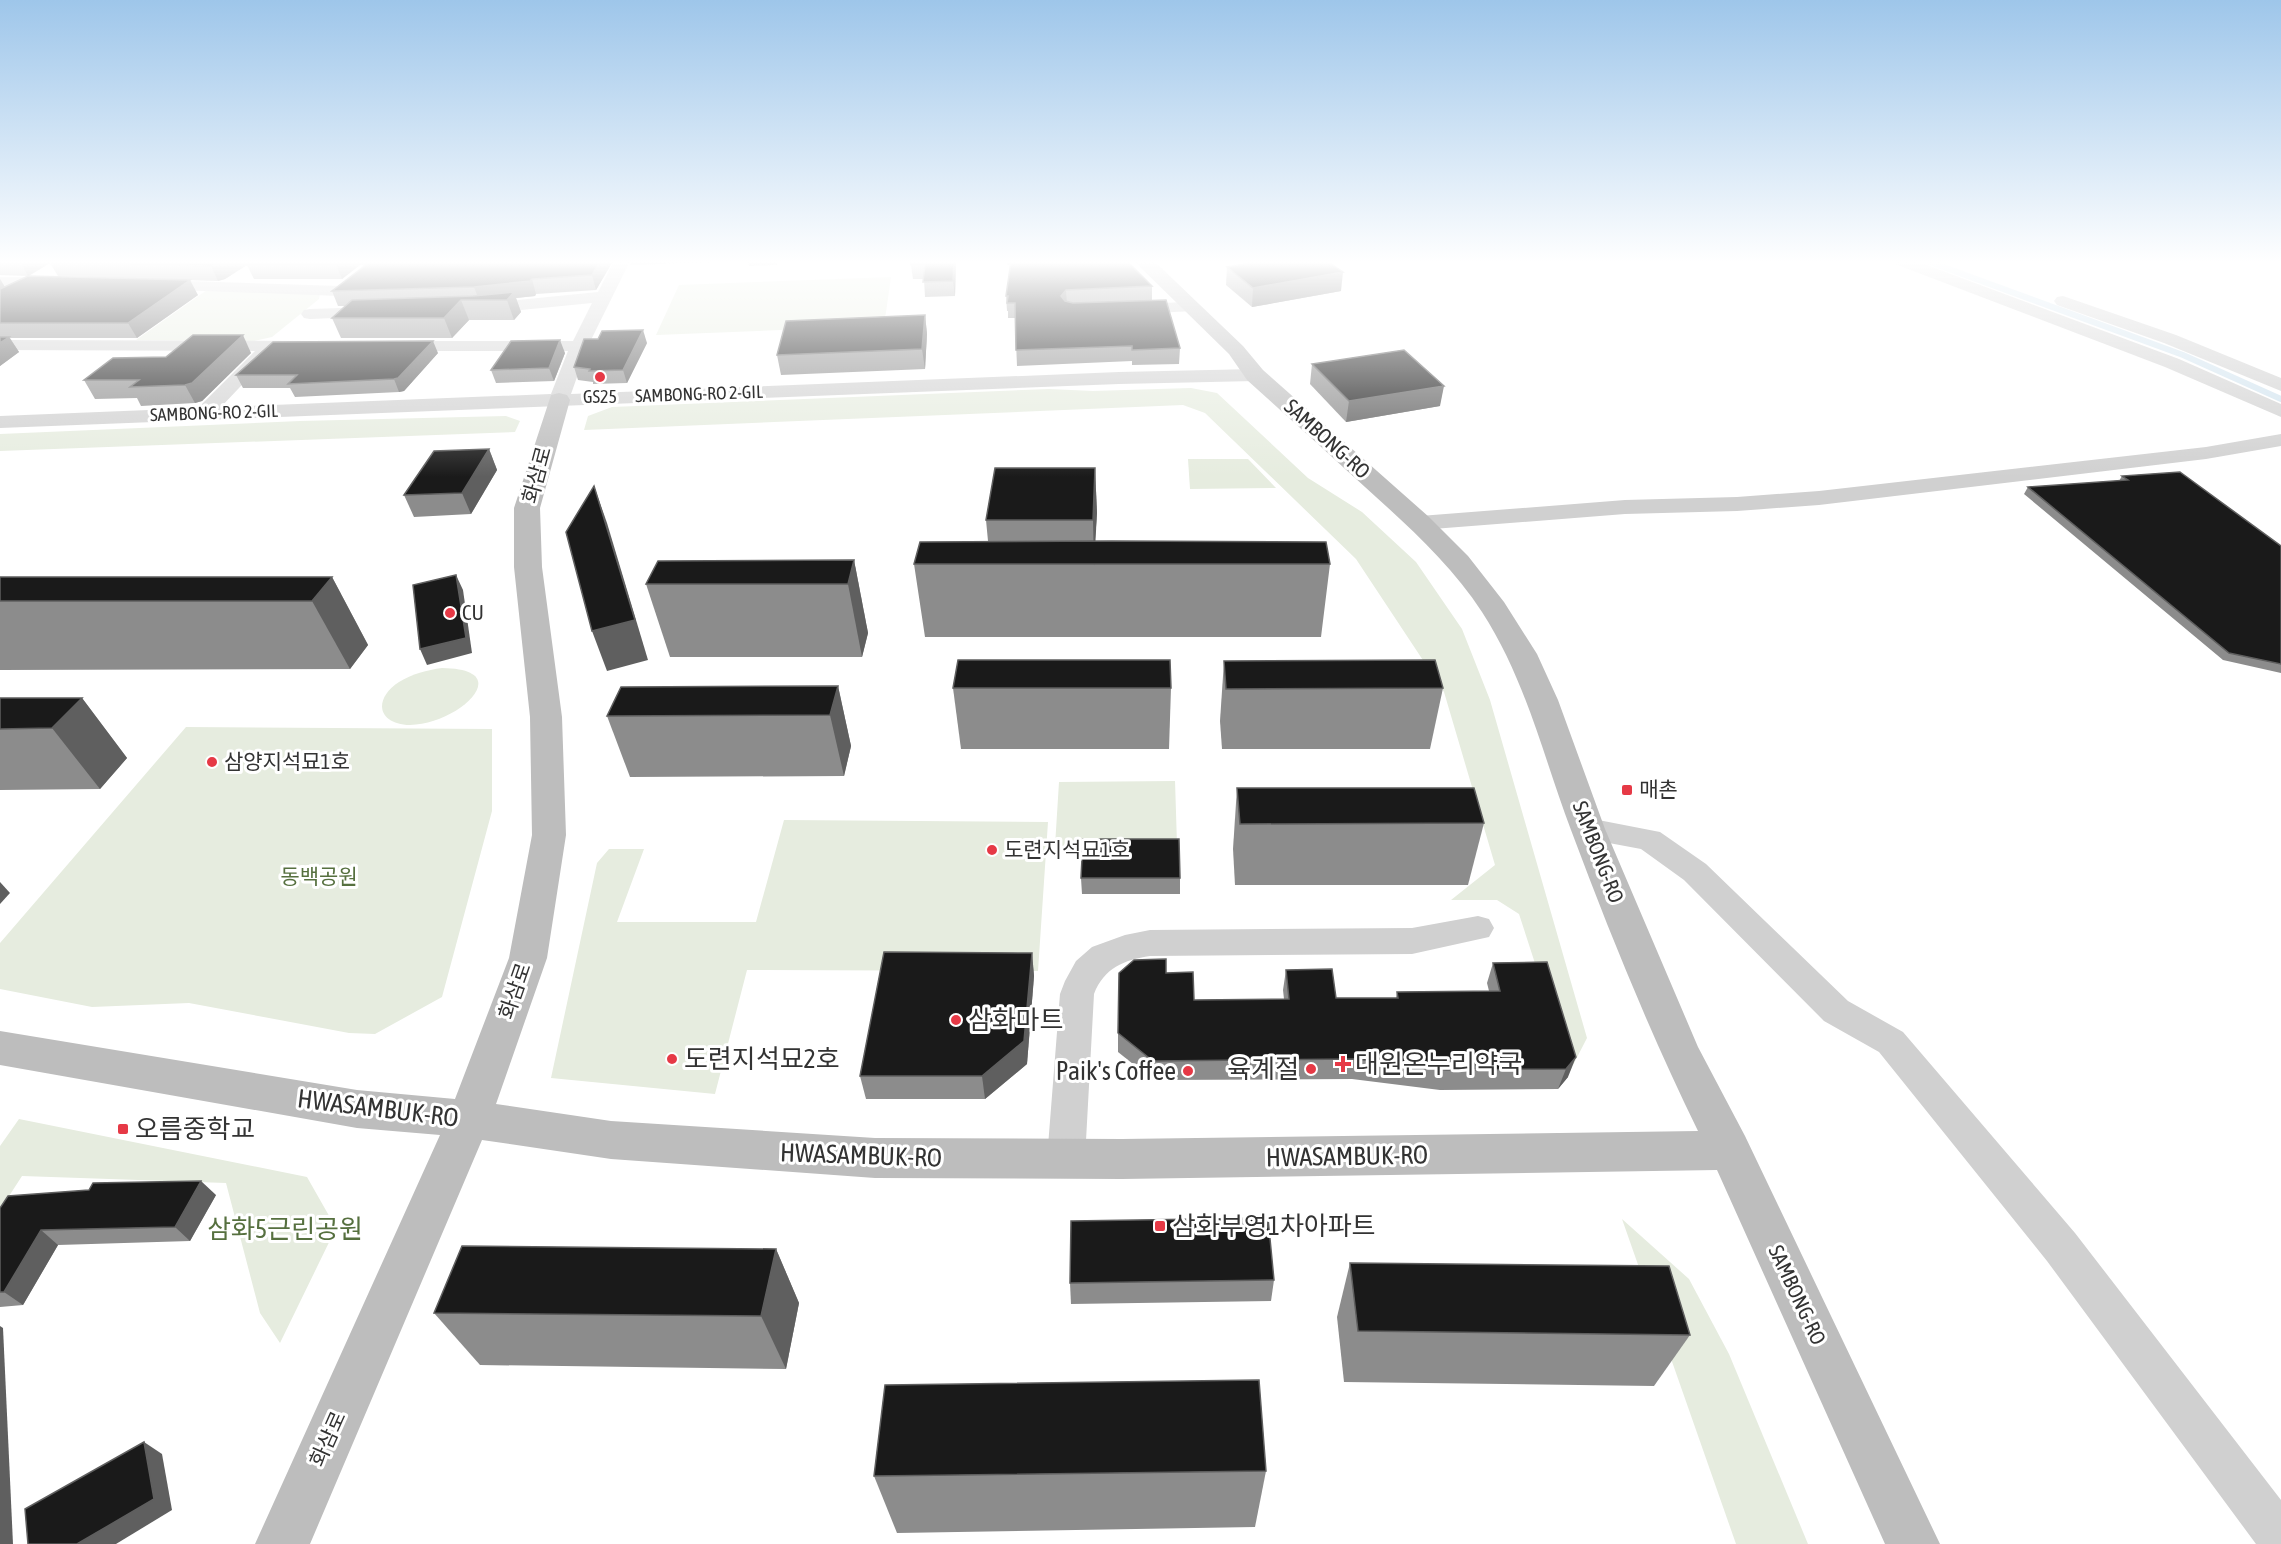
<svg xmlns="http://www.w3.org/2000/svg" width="2281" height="1544" font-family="'Asap Condensed','Noto Sans KR',sans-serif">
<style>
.green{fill:#e6ecdf}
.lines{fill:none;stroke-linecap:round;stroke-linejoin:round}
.stream{stroke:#cfe2ee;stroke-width:6}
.street{fill:#d0d0d0;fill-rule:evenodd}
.secondary{fill:#bdbdbd;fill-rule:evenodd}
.wall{fill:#8c8c8c}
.shaded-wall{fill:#5f5f5f}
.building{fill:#1a1a1a;stroke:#5f5f5f;stroke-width:1.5}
.poi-dot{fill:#e63946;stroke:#fff;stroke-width:2}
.labels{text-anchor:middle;stroke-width:6;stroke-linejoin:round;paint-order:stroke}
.far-street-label{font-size:18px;fill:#333;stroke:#fff}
.far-poi-label{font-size:18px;fill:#333;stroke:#fff}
.street-label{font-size:21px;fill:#333;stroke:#fff}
.poi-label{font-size:21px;fill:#333;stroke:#fff;text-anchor:start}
.park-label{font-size:21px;fill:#56703f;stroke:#fff}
.near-poi-label{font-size:26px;fill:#333;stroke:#fff;text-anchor:start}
.near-street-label{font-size:26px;fill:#333;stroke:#fff}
.near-park-label{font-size:26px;fill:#56703f;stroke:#fff}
</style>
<rect width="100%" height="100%" fill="#fff"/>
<g class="green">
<path d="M891,277L884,326L656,335L679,285Z"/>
<path d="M207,290L320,293L319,299L272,337L254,341L136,340Z"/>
<path d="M1191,388L1217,393L1308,478L1362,512L1416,562L1462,629L1490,700L1587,1038L1570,1071L1519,914L1497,900H1451L1495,865L1444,692L1356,559L1205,413L1183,405L584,430L588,416L612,407L1049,389L1093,391Z"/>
<path d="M506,416L520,421L515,432L0,451V434L300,421Z"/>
<path d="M1188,459H1248L1276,488L1190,489Z"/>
<path d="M442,668C519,669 457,725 410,725C377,724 373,699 399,682C412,674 427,670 442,668Z"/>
<path d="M186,727L492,729V811L442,997L375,1034L349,1033L189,1003L92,1007L0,989V943Z"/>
<path d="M1175,781L1177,845L1055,846L1059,782Z"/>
<path d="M784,820L1048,822L1038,971L747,970L715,1094L551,1078L597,863L609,849H644L617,922H756Z"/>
<path d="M19,1119L307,1177L336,1228L280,1343L260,1313L226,1183L22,1176L0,1210V1146Z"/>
<path d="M1622,1219L1689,1279L1729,1354L1808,1544H1736Z"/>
</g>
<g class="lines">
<path class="stream" d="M1927,261L2183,355L2281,399"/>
<g class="street">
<path d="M614,261H630L588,346L571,394L1119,372L1255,369L1262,371L1264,375L1262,379L1255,381L1119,384L0,428V416L198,408L255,351L0,350V340L307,341L313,342L316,346L313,350L274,351L221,407L551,394L568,351H398L392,350L389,346L392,342L398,341H573L592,303L479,314L473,313L470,309L473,305L479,304L598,292Z"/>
<path d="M1893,261H1916L2179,359L2281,404V417L2165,367L1895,264Z"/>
<path d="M0,277H53L61,282L53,287H0Z"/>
<path d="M156,280L340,286L348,291L340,296L150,289L148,285Z"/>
<path d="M2063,296L2176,335L2281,378V391L2164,343L2057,305L2054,301L2057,297Z"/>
<path d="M1190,302L1196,303L1199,307L1196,311L1129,314L1123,313L1120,309L1123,305L1129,304Z"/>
<path d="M376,307L382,308L385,312L382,316L310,319L304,318L301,314L304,310L310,309Z"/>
<path d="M2281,434V446L2206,459L1819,505L1737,511L1625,514L1420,530L1412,528L1409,523L1412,518L1420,516L1625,500L1737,497L1819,491L2206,447Z"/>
<path d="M1588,818L1660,832L1706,864L1848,1001L1903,1032L2075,1233L2281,1500V1544H2256L2047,1261L1879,1052L1824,1021L1684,880L1641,849L1577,837L1573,829L1577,821Z"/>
<path d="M1478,916L1489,919L1494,928L1489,937L1412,954L1150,956C1124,960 1104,968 1094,994L1085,1159L1079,1171L1066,1176L1053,1171L1047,1159L1060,994L1065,981L1076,961L1092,947L1125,935L1150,930L1412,928Z"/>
</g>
<path class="secondary" d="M1134,261H1154L1243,346L1263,370L1429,517L1468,556L1504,602L1537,654L1558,700L1605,829L1698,1047L1745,1136L1940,1544H1885L1717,1170L1122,1179L875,1178L611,1159L482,1140L310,1544H255L440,1135L357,1128L0,1065V1031L357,1090L455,1099L509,958L532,835L530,717L514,567V508L551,395L559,393L567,395L570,400L540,508L542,567L562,717L566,835L547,958L496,1104L611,1121L875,1138L1122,1139L1698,1131C1650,1033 1609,932 1571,830C1543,756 1526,680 1482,612C1451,564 1407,525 1365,487C1326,451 1286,415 1247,380L1229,354Z"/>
</g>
<g class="wall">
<path d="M0,261H365L342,279H254L247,265L225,279L218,281L58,276L50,263L29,276L198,295L137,338H10L19,352L0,366V279L5,287L28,276L0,275Z"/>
<path d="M613,261L596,290L536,294L535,296L516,298L521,312L514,320H469L452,338H341L332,318L346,306H338L332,291L364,267L362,264Z"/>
<path d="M630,261H746L631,265Z"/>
<path d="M748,261H778L777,265L749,266Z"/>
<path d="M956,261L955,296L925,297L924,279H913L911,265Z"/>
<path d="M1006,261H1127L1152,286V300L1180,348L1179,364L1132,365V361L1017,366L1015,318H1008V311H1007L1006,296L1011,265H1007Z"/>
<path d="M1227,267L1341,291L1252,307L1226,285Z"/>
<path d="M925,315L927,334L925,369L781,375L777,355Z"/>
<path d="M647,343L627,383L593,384V382L578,380L574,367Z"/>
<path d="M251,353L202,401L195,403L141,406L137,398L95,399L84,380Z"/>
<path d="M438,353L404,391L399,392L295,397L290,388H243L236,375Z"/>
<path d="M565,353L554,381L496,383L491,370Z"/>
<path d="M1312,364L1440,406L1346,422L1310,384Z"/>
<path d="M489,449L497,470L471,514L414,517L404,495Z"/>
<path d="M1095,468L1097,513L1095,541L1330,564L1321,637H925L914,564L988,541L986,520Z"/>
<path d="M2122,476L2281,546V673L2223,660L2024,494L2028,487L2119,481Z"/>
<path d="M854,560L868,633L862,657H670L646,584Z"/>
<path d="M0,577H332L368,645L350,669L0,670Z"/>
<path d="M1224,661L1443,688L1430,749H1222L1220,721Z"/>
<path d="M838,686L851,746L844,776L630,777L607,716Z"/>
<path d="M953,688H1171L1169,749H961Z"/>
<path d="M0,698H82L127,758L100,789L0,790Z"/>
<path d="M1237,788L1484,823L1468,885H1235L1233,849Z"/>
<path d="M1081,878H1180V894H1082Z"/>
<path d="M1032,953L1034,976L1027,1064L985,1099H866L860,1076Z"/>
<path d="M1547,962L1568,1077L1558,1089L1440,1090L1352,1079L1153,1080L1118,1052V1033L1166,973L1194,1000L1284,999L1283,990L1286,970L1336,998H1396L1397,992L1489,991L1487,983L1493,963Z"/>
<path d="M216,1195L190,1241L58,1245L23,1305L0,1307V1208Z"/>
<path d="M776,1249L799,1303L786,1369L480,1365L434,1313Z"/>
<path d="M1350,1263L1690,1335L1654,1386L1344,1382L1337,1317Z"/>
<path d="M1274,1280L1271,1301L1071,1304L1070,1283Z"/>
<path d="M1266,1471L1255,1527L897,1533L874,1476Z"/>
</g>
<g class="shaded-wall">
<path d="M20,261H53L50,262V263L28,276Z"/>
<path d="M224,261H253L225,279L218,281L211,266Z"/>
<path d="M340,261H365L342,279L336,264Z"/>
<path d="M600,261H613L596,290L592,275Z"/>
<path d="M954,261H956L955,296L953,281Z"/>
<path d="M1343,272L1341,291L1252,307L1253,288Z"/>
<path d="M0,279L6,289L0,294Z"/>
<path d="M532,279L536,294L535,296L516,298L521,312L514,320L507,300H479L474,287Z"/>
<path d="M190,280L198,295L137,338L128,323Z"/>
<path d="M1066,290L1067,305L1061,296Z"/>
<path d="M461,300L469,320L452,338L444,318Z"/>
<path d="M925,315L927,334L925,369L922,349Z"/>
<path d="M643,330L647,343L627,383L623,370Z"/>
<path d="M243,335L251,353L202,401L195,403L185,385Z"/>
<path d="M9,337L19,352L0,366V343Z"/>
<path d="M560,340L565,353L554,381L549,368Z"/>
<path d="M433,341L438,353L404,391L399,392L394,379Z"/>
<path d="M1444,386L1440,406L1346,422L1349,401Z"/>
<path d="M489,449L497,470L471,514L462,493Z"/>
<path d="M1095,468L1097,513L1094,566L1093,520Z"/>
<path d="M594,486L607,523L648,660L607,671L592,631Z"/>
<path d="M854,560L868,633L862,657L848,584Z"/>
<path d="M456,575L463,590L472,653L427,665L420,649Z"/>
<path d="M332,577L368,645L350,669L312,601Z"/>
<path d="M838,686L851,746L844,776L830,715Z"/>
<path d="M82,698L127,758L100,789L52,728Z"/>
<path d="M0,882L10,893L0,904Z"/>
<path d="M1032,953L1034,976L1027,1064L985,1099L982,1076Z"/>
<path d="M1576,1057L1568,1077L1558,1089L1566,1069Z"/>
<path d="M201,1181L216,1195L190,1241L175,1227Z"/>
<path d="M41,1230L58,1245L23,1305L4,1292Z"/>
<path d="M776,1249L799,1303L786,1369L761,1316Z"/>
<path d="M0,1326L3,1328L13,1544H0Z"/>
<path d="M144,1442L162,1454L172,1510L116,1544H77Z"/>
</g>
<g class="building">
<path d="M50,261H224L218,265L211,266L50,262Z"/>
<path d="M252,261H340L336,264L247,265Z"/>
<path d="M367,261H600L592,275L532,279L530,281L474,287L332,291L367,264H362Z"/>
<path d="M911,261H954L953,281L923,282L925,264L911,265Z"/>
<path d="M1011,261H1127L1152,286L1066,290L1061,296L1065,301L1073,303L1166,300L1180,348L1132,350V346L1016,350L1015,303H1007L1008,296H1006Z"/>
<path d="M1262,261H1327L1343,272L1253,288L1227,267Z"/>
<path d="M28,276L190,280L128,323H0V289Z"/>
<path d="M514,292L507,300H461L444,318H332L352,300L473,296Z"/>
<path d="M925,315L922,349L777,355L786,321Z"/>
<path d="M643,330L623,370L589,371L590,369L574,367L584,339H598L602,331Z"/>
<path d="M193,335H243L192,383L185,385L130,387L139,380H84L113,358L166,357Z"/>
<path d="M0,337H9L0,343Z"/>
<path d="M560,340L549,368L491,370L511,341Z"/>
<path d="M433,341L398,378L394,379L288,384L297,375H236L273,342Z"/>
<path d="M1404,350L1444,386L1349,401L1312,364Z"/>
<path d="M489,449L462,493L404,495L434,451Z"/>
<path d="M995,468H1095L1093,520H986Z"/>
<path d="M2180,472L2281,546V664L2229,653L2028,487L2128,480L2122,476Z"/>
<path d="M594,486L635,620L592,631L566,532Z"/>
<path d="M1112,541L1326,542L1330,564H914L920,542Z"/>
<path d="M854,560L848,584H646L658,561Z"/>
<path d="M456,575L466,638L420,649L413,585Z"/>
<path d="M0,577H332L312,601H0Z"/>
<path d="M958,660H1170L1171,688H953Z"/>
<path d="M1435,660L1443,688L1226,689L1224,661Z"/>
<path d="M838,686L830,715L607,716L621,687Z"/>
<path d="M0,698H82L52,728L0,729Z"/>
<path d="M1237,788H1474L1484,823L1240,824Z"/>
<path d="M1083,839H1179L1180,878H1081Z"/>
<path d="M884,952L1032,953L1024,1041L982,1076H860Z"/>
<path d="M1166,959V973L1193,972L1194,1000L1289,999L1286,970L1332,969L1336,998H1398L1397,992L1500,991L1493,963L1547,962L1576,1057L1566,1069L1446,1070L1356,1059L1153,1061L1118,1033L1119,973L1134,960Z"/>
<path d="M201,1181L175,1227L41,1230L4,1292H0V1208L8,1196L89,1190L93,1183Z"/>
<path d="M1268,1218L1274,1280L1070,1283L1071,1221Z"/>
<path d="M462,1246L776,1249L761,1316L434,1313Z"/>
<path d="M1350,1263L1669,1266L1690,1335L1358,1331Z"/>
<path d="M1259,1380L1266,1471L874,1476L885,1385Z"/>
<path d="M144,1442L154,1499L77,1544H28L25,1509Z"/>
</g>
<linearGradient id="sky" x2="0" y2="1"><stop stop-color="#9ec6ea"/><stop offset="0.55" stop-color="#fff"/><stop offset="1" stop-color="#fff" stop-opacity="0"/></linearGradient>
<rect width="2281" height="477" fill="url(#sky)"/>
<g class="poi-dot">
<circle cx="600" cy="377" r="6"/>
<circle cx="450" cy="613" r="6"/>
<circle cx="212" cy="762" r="6"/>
<rect x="1621" y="784" width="12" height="12" rx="3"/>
<circle cx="992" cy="850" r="6"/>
<circle cx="956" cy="1020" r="6"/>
<circle cx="672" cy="1059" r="6"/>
<path d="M1340 1055h6v6h6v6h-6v6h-6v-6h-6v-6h6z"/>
<circle cx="1311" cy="1069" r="6"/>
<circle cx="1188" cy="1071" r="6"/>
<rect x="117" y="1123" width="12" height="12" rx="3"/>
<rect x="1154" y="1220" width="12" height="12" rx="3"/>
</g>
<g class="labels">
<g class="far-street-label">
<text transform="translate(699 394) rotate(-2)" y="6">SAMBONG-RO 2-GIL</text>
<text transform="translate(214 413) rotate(-2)" y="6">SAMBONG-RO 2-GIL</text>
</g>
<g class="far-poi-label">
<text x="600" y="403">GS25</text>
</g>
<g class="street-label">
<text transform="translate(1327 439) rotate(42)" y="7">SAMBONG-RO</text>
<text transform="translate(537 475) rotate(-75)" y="7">화삼로</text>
<text transform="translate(1598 852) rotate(69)" y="7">SAMBONG-RO</text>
<text transform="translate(515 991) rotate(-71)" y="7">화삼로</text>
<text transform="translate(1797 1295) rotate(65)" y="7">SAMBONG-RO</text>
<text transform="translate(328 1439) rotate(-66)" y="7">화삼로</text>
</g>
<g class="poi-label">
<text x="462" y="620">CU</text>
<text x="224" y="769">삼양지석묘1호</text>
<text x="1639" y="797">매촌</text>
<text x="1004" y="857">도련지석묘1호</text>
</g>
<g class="park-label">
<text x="319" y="884">동백공원</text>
</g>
<g class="near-poi-label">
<text x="968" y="1029">삼화마트</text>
<text x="684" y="1068">도련지석묘2호</text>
<text x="1355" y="1073">대원온누리약국</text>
<text x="1299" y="1078" text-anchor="end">육계절</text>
<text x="1176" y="1080" text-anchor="end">Paik's Coffee</text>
<text x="135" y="1138">오름중학교</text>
<text x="1172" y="1235">삼화부영1차아파트</text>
</g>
<g class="near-street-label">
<text transform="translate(378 1108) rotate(7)" y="9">HWASAMBUK-RO</text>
<text transform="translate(861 1155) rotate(2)" y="9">HWASAMBUK-RO</text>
<text transform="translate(1347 1156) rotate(-1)" y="9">HWASAMBUK-RO</text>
</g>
<g class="near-park-label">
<text x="285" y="1238">삼화5근린공원</text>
</g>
</g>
</svg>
